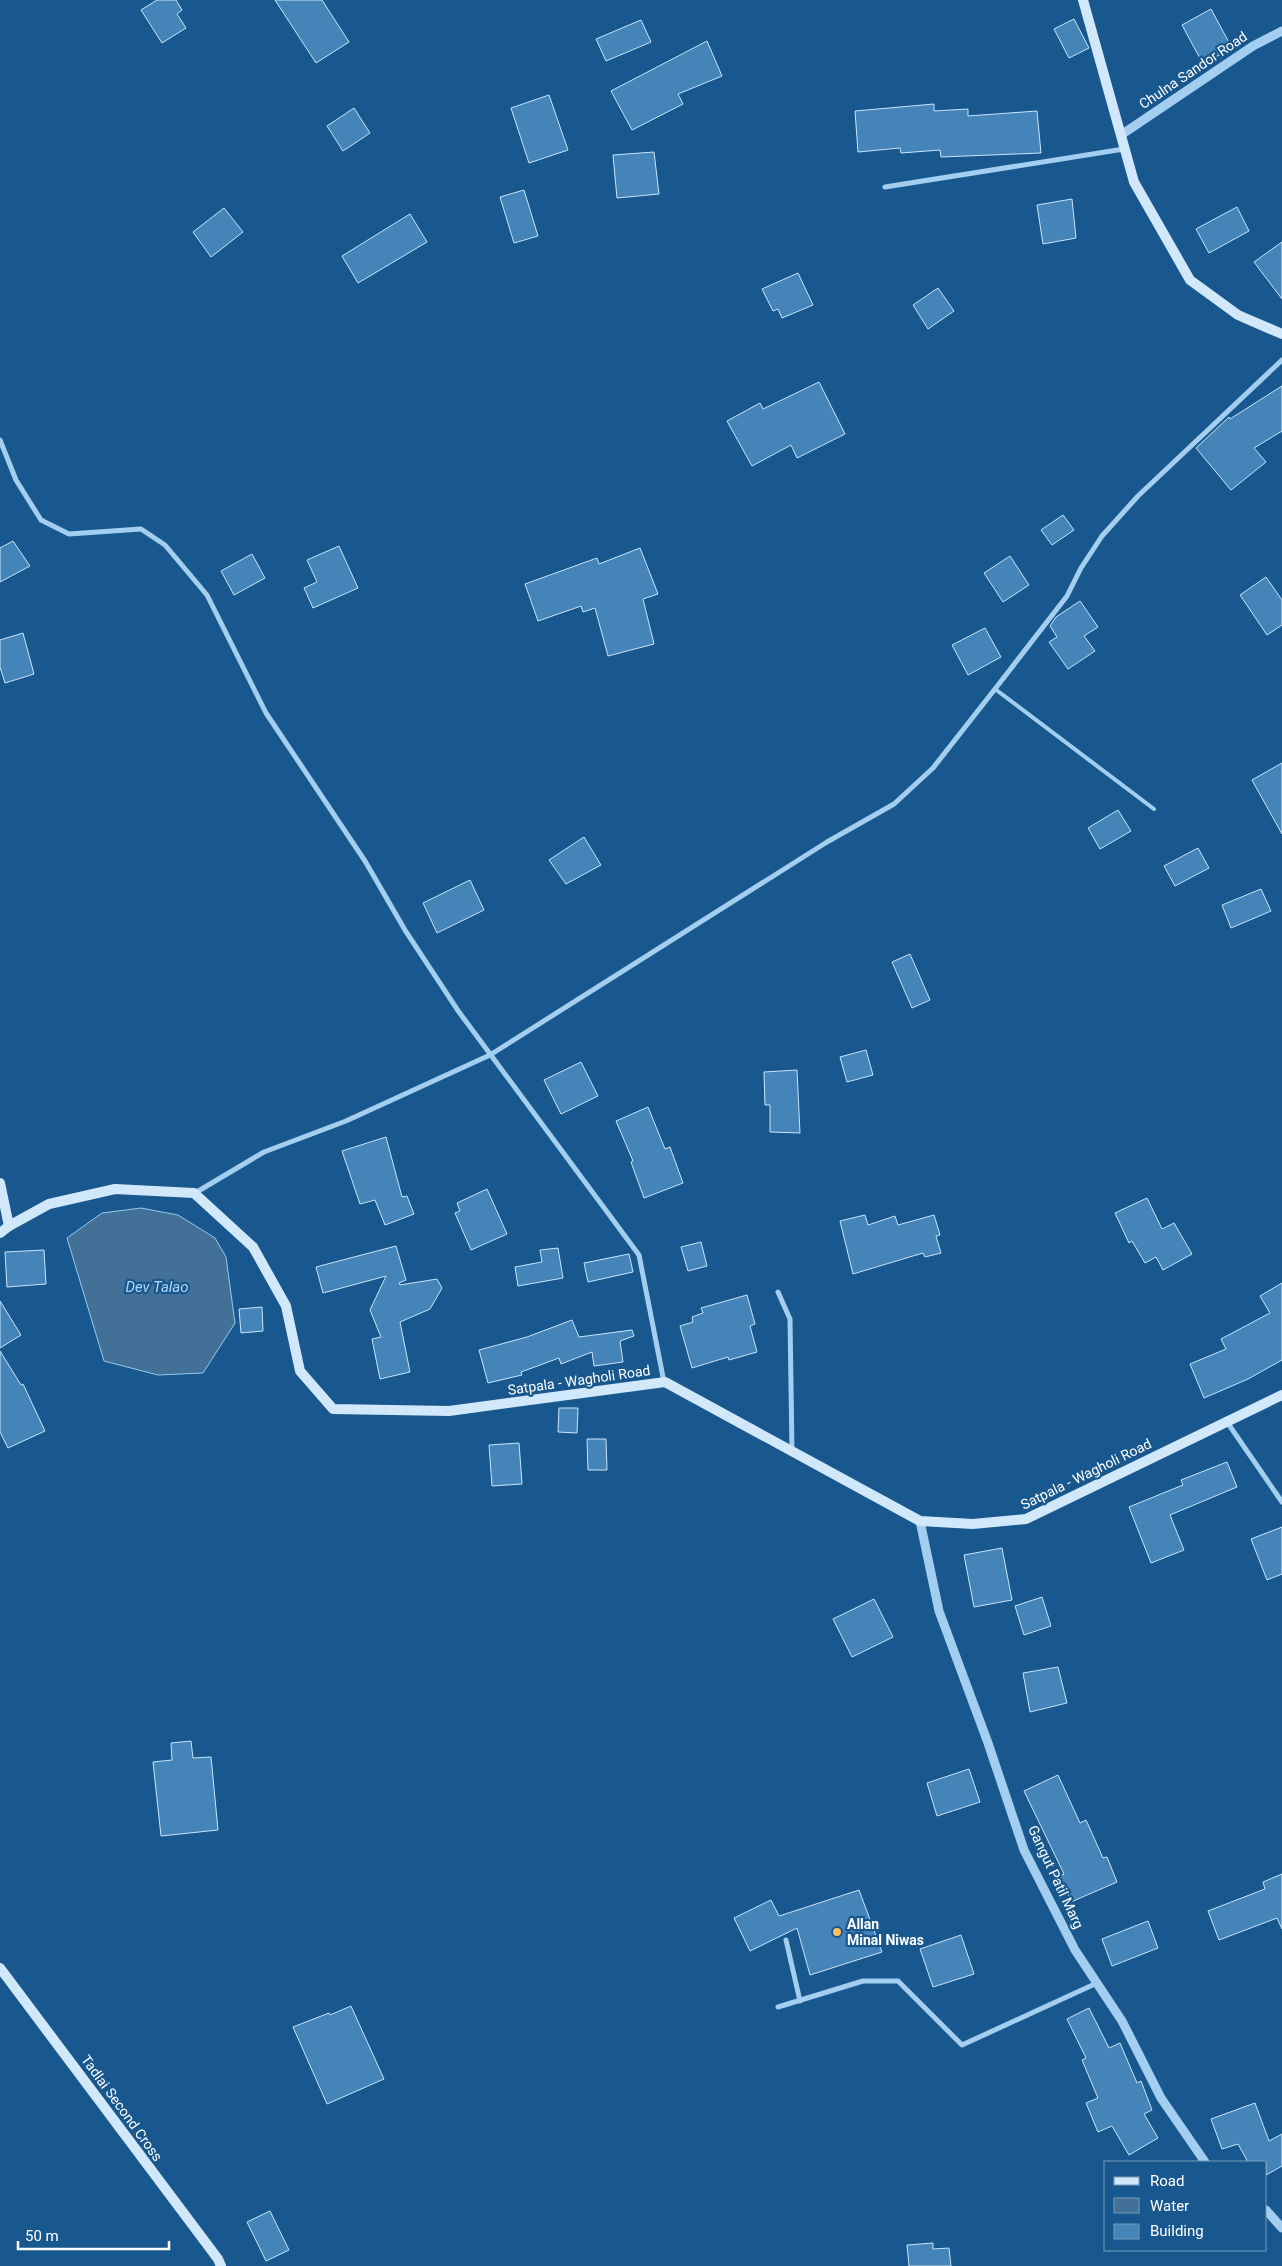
<svg xmlns="http://www.w3.org/2000/svg" width="1282" height="2266" font-family="Roboto,sans-serif">
<style>
.water{fill:#437097;stroke:#96caf1}
.building{fill:#4484b8;stroke:#cae5fb}
.lines{fill:none;stroke-linecap:round;stroke-linejoin:round}
.service{stroke:#a4ceef;stroke-width:4}
.minor{stroke:#a4ceef;stroke-width:5}
.tertiary{stroke:#a4ceef;stroke-width:9}
.secondary{stroke:#d1e7fa;stroke-width:10}
.poi-dot{fill:#ffc162;stroke:#18588e;stroke-width:2}
.labels{text-anchor:middle;stroke-width:4.5;stroke-linejoin:round;paint-order:stroke}
.street-label{font-size:14px;fill:#fff;stroke:#18588e}
.poi-label{font-size:14px;font-weight:bold;fill:#fff;stroke:#18588e;text-anchor:start}
.water-label{font-size:15px;font-style:italic;fill:#b0d7f6;stroke:#18588e}
</style>
<rect width="100%" height="100%" fill="#18588e"/>
<path class="water" d="M141,1208L178,1215L215,1238L226,1257L235,1323L203,1373L158,1375L104,1361L67,1238L102,1213Z"/>
<g class="building">
<path d="M157,0H176L182,10L177,14L186,28L162,43L141,10Z"/>
<path d="M275,0H322L349,42L316,63Z"/>
<path d="M1211,9L1232,48L1203,64L1182,25Z"/>
<path d="M1074,19L1089,48L1069,58L1054,29Z"/>
<path d="M641,20L651,42L606,61L596,39Z"/>
<path d="M707,41L722,76L678,94L683,104L632,130L611,91Z"/>
<path d="M549,95L568,150L529,163L511,108Z"/>
<path d="M934,104V111L968,109V116L1037,111L1041,153L941,157L940,150L901,153L900,148L858,152L855,111Z"/>
<path d="M354,108L370,133L343,151L327,126Z"/>
<path d="M654,152L659,194L617,198L613,155Z"/>
<path d="M524,190L538,236L514,243L500,197Z"/>
<path d="M1072,199L1076,238L1043,244L1037,205Z"/>
<path d="M1237,207L1249,231L1209,253L1196,229Z"/>
<path d="M224,208L243,232L211,257L193,232Z"/>
<path d="M410,214L427,242L358,283L342,256Z"/>
<path d="M1282,242V299L1254,262Z"/>
<path d="M798,273L813,305L782,318L778,309L773,311L762,289Z"/>
<path d="M938,288L954,311L928,329L913,305Z"/>
<path d="M819,382L845,434L797,458L791,445L752,466L727,421L760,403L763,409Z"/>
<path d="M1282,386V431L1254,448L1266,462L1231,490L1196,448L1229,417L1230,419Z"/>
<path d="M1063,515L1074,530L1052,545L1041,530Z"/>
<path d="M13,541L30,566L0,582V548Z"/>
<path d="M339,546L358,588L313,608L304,588L317,582L307,560Z"/>
<path d="M640,548L658,594L643,599L654,644L608,656L595,608L583,612L581,606L538,621L525,584L597,558L599,564Z"/>
<path d="M252,554L265,578L234,595L221,571Z"/>
<path d="M1010,556L1029,585L1003,602L984,573Z"/>
<path d="M1266,577L1282,600V625L1267,635L1240,595Z"/>
<path d="M1080,601L1098,627L1084,636L1095,651L1068,669L1049,642L1057,637L1050,626L1056,617Z"/>
<path d="M985,628L1001,657L968,675L952,645Z"/>
<path d="M23,633L34,674L5,683L0,667V640Z"/>
<path d="M1282,763V834L1252,780Z"/>
<path d="M1118,810L1131,831L1100,849L1088,828Z"/>
<path d="M584,837L601,865L566,884L549,860Z"/>
<path d="M1198,848L1209,868L1175,886L1164,866Z"/>
<path d="M470,880L484,910L437,933L423,903Z"/>
<path d="M1261,889L1271,911L1231,928L1222,905Z"/>
<path d="M910,954L930,1000L912,1008L892,962Z"/>
<path d="M866,1050L873,1075L847,1082L840,1057Z"/>
<path d="M581,1062L598,1096L561,1114L544,1080Z"/>
<path d="M797,1070L800,1133L770,1132V1105H765L764,1072Z"/>
<path d="M648,1107L665,1149L670,1147L683,1183L644,1198L631,1162L633,1161L616,1121Z"/>
<path d="M386,1137L402,1197L407,1196L414,1214L385,1225L375,1200L360,1204L342,1151Z"/>
<path d="M487,1189L507,1234L471,1250L455,1213L460,1211L457,1203Z"/>
<path d="M1147,1198L1162,1229L1174,1223L1192,1254L1163,1270L1156,1257L1145,1263L1132,1241L1129,1243L1115,1213Z"/>
<path d="M865,1215L868,1225L895,1216L898,1225L934,1215L940,1235L936,1236L941,1253L925,1257L923,1253L853,1274L840,1221Z"/>
<path d="M701,1242L707,1266L688,1271L681,1247Z"/>
<path d="M396,1246L406,1280L399,1283L400,1285L437,1279L442,1288L430,1309L400,1322L410,1372L380,1379L372,1339L381,1337L370,1310L386,1276L323,1293L316,1267Z"/>
<path d="M558,1248L563,1278L518,1286L515,1267L542,1262L540,1250Z"/>
<path d="M44,1250L46,1284L7,1287L5,1252Z"/>
<path d="M629,1254L633,1272L588,1282L584,1263Z"/>
<path d="M1282,1283V1360L1248,1379L1204,1398L1190,1364L1226,1349L1221,1339L1270,1313L1260,1296Z"/>
<path d="M747,1295L755,1324L750,1326L757,1352L729,1360L728,1357L692,1368L680,1326L693,1322L692,1317L703,1313L701,1308Z"/>
<path d="M0,1301L21,1335L0,1348Z"/>
<path d="M262,1307L263,1331L241,1333L239,1309Z"/>
<path d="M572,1320L579,1337L632,1330L634,1336L620,1341L623,1362L594,1366L592,1352L561,1364L559,1358L521,1372L522,1375L488,1383L479,1350L527,1337Z"/>
<path d="M0,1351L21,1385L23,1384L45,1431L8,1448L0,1432Z"/>
<path d="M559,1408H578L577,1433L558,1432Z"/>
<path d="M587,1439H606L607,1470H588Z"/>
<path d="M519,1443L522,1484L492,1486L489,1445Z"/>
<path d="M1227,1462L1237,1487L1170,1515L1184,1550L1151,1563L1129,1507L1183,1485L1181,1480Z"/>
<path d="M1282,1527V1574L1267,1580L1251,1539Z"/>
<path d="M1002,1548L1012,1600L974,1607L964,1555Z"/>
<path d="M1042,1597L1051,1626L1024,1635L1015,1606Z"/>
<path d="M874,1599L893,1637L852,1657L833,1619Z"/>
<path d="M1058,1667L1067,1703L1030,1712L1023,1673Z"/>
<path d="M191,1741L193,1758L211,1757L218,1830L161,1836L153,1762L172,1760L171,1743Z"/>
<path d="M969,1769L980,1802L937,1816L927,1783Z"/>
<path d="M1058,1775L1080,1823L1086,1820L1103,1858L1107,1857L1117,1882L1071,1902L1060,1876L1064,1874L1024,1791Z"/>
<path d="M1282,1874V1929L1277,1918L1219,1940L1208,1911L1265,1889L1263,1882Z"/>
<path d="M859,1890L882,1952L810,1975L797,1928L750,1951L734,1918L771,1900L779,1916Z"/>
<path d="M1148,1921L1158,1948L1112,1966L1102,1939Z"/>
<path d="M961,1935L974,1974L933,1987L920,1949Z"/>
<path d="M351,2006L384,2079L327,2104L293,2027L329,2013L330,2015Z"/>
<path d="M1089,2008L1109,2048L1120,2043L1137,2083L1141,2081L1152,2110L1144,2114L1158,2138L1129,2155L1112,2126L1098,2132L1086,2103L1098,2098L1082,2060L1086,2058L1067,2019Z"/>
<path d="M1255,2103L1269,2141L1282,2134V2166L1266,2175V2162H1248L1238,2144L1222,2149L1211,2119Z"/>
<path d="M270,2211L289,2250L266,2261L247,2222Z"/>
<path d="M933,2243V2249L949,2248L951,2266H909L907,2245Z"/>
</g>
<g class="lines">
<path class="service" d="M995,689L1154,809"/>
<g class="minor">
<path d="M885,187L1124,149"/>
<path d="M0,440L16,480L41,520L69,534L141,529L165,545L207,595L266,713L365,861L405,930L459,1012L639,1255L664,1382"/>
<path d="M195,1193L264,1152L346,1121L490,1055L827,842L894,804L933,768L995,689L1067,596L1081,568L1102,536L1138,496L1282,360"/>
<path d="M778,1292L790,1319L792,1451"/>
<path d="M1227,1422L1282,1502"/>
<path d="M786,1940L800,2001"/>
<path d="M778,2007L863,1981H898L962,2045L1097,1983"/>
</g>
<g class="tertiary">
<path d="M1121,135L1253,46L1282,31"/>
<path d="M920,1521L939,1611L988,1743L1024,1850L1075,1950L1122,2021L1161,2098L1205,2162"/>
<path d="M1266,2210L1282,2228"/>
</g>
<g class="secondary">
<path d="M1083,0L1134,182L1190,280L1238,315L1282,334"/>
<path d="M0,1183L9,1226"/>
<path d="M0,1233L9,1226L49,1204L115,1189L194,1193L253,1247L286,1306L300,1371L333,1409L449,1411L665,1382L920,1521L973,1524L1026,1519L1282,1395"/>
<path d="M0,1968L218,2259L221,2266"/>
</g>
</g>
<circle class="poi-dot" cx="837" cy="1932" r="5"/>
<g class="labels">
<g class="street-label">
<text transform="translate(1193 70) rotate(-34)" y="5">Chulna Sandor Road</text>
<text transform="translate(579 1380) rotate(-8)" y="5">Satpala - Wagholi Road</text>
<text transform="translate(1086 1474) rotate(-26)" y="5">Satpala - Wagholi Road</text>
<text transform="translate(1056 1877) rotate(65)" y="5">Gangut Patil Marg</text>
<text transform="translate(122 2108) rotate(54)" y="5">Tadlai Second Cross</text>
</g>
<g class="poi-label">
<text x="847" y="1929">Allan<tspan x="847" dy="16">Minal Niwas</tspan></text>
</g>
<g class="water-label">
<text x="157" y="1292">Dev Talao</text>
</g>
</g>
<rect x="1104" y="2161" width="162" height="90" fill="#18588e" stroke="#749bbb"/>
<rect x="1114" y="2177" width="25" height="8" fill="#d1e7fa" stroke="#749bbb"/>
<text x="1150" y="2186" font-size="15" fill="#ffffff">Road</text>
<rect x="1114" y="2198" width="25" height="15" fill="#437097" stroke="#749bbb"/>
<text x="1150" y="2211" font-size="15" fill="#ffffff">Water</text>
<rect x="1114" y="2224" width="25" height="15" fill="#4484b8" stroke="#749bbb"/>
<text x="1150" y="2236" font-size="15" fill="#ffffff">Building</text>
<path d="M18 2241v8h151v-8" fill="none" stroke="#ffffff" stroke-width="2.5"/>
<text x="25" y="2241" font-size="15" fill="#ffffff" stroke="#18588e" stroke-width="4" paint-order="stroke">50 m</text>
</svg>
